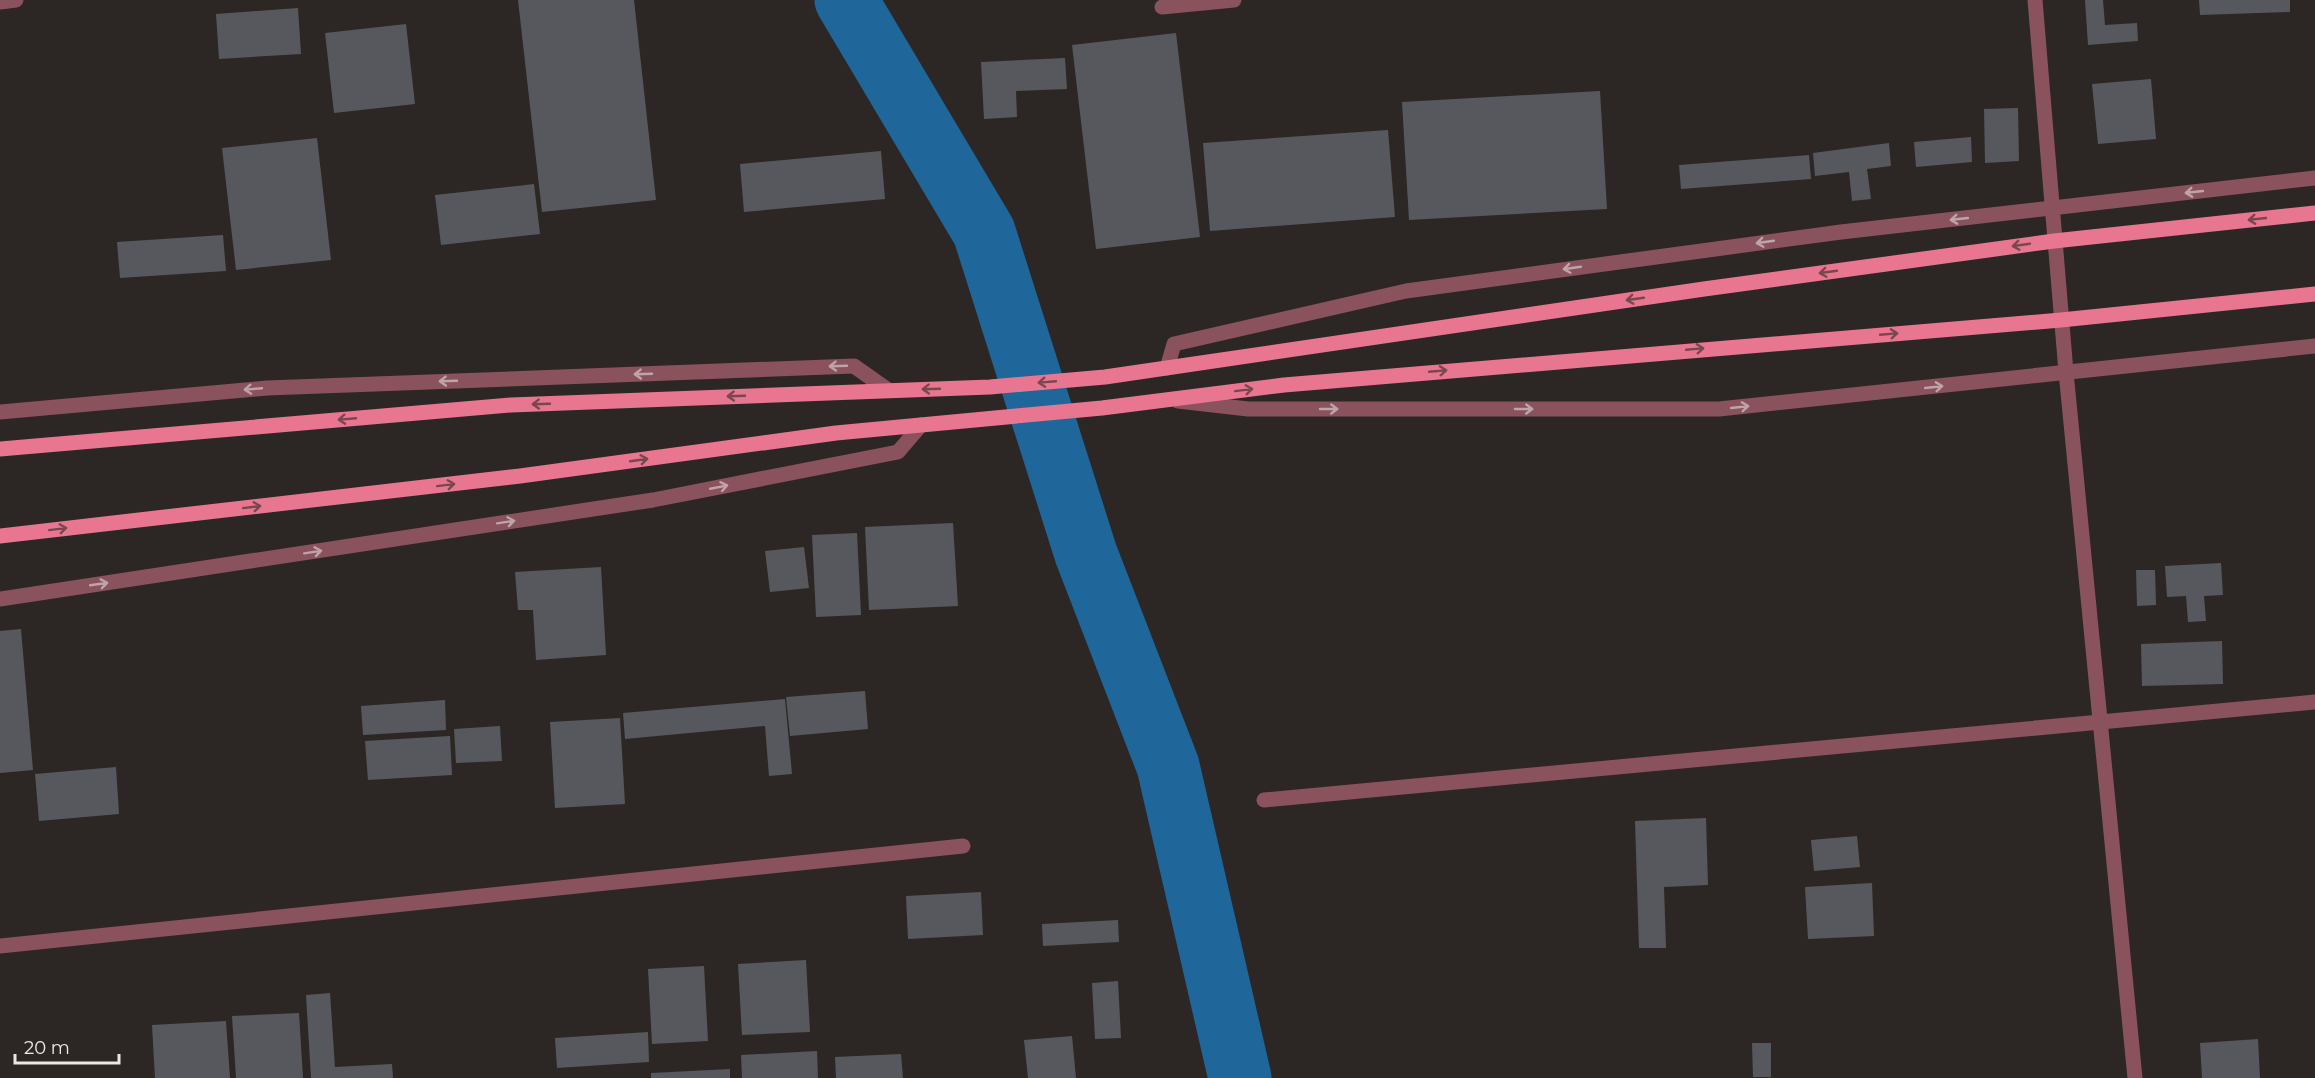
<svg xmlns="http://www.w3.org/2000/svg" width="2315" height="1078" font-family="Montserrat,sans-serif">
<style>
.lines{fill:none;stroke-linecap:round;stroke-linejoin:round}
.river{stroke:#1f669b;stroke-width:63}
.building{fill:#57585d}
.minor{stroke:#89525d;stroke-width:15}
.primary{stroke:#e97691;stroke-width:15}
.oneway{stroke:#bea4a8}
.oneway2{stroke:#784750}
</style>
<rect width="100%" height="100%" fill="#2c2724"/>
<g class="lines">
<path class="river" d="M846,0L984,232L1086,554L1168,766L1240,1078"/>
</g>
<g class="building">
<path d="M518,0H634L656,200L542,212Z"/>
<path d="M2085,0H2103L2105,25L2137,23L2138,41L2088,45Z"/>
<path d="M2199,0H2290V12L2200,15Z"/>
<path d="M298,8L301,54L219,59L216,14Z"/>
<path d="M406,24L415,104L334,113L325,33Z"/>
<path d="M1176,33L1200,237L1096,249L1072,45Z"/>
<path d="M1065,58L1067,89L1016,91L1017,117L984,119L981,62Z"/>
<path d="M2151,79L2156,139L2098,144L2092,84Z"/>
<path d="M1600,91L1607,209L1409,220L1402,102Z"/>
<path d="M2018,108L2019,161L1985,163L1984,109Z"/>
<path d="M1388,130L1395,217L1210,231L1203,143Z"/>
<path d="M1971,137L1972,162L1916,167L1914,142Z"/>
<path d="M317,138L331,260L236,270L222,148Z"/>
<path d="M1889,143L1891,166L1867,169L1871,199L1852,201L1849,172L1815,176L1813,153Z"/>
<path d="M881,151L885,199L744,212L740,164Z"/>
<path d="M1809,155L1811,179L1681,189L1679,165Z"/>
<path d="M534,184L540,234L441,245L435,195Z"/>
<path d="M223,235L226,271L120,278L117,242Z"/>
<path d="M953,523L958,606L869,610L865,527Z"/>
<path d="M857,533L861,615L816,617L812,535Z"/>
<path d="M804,547L809,588L770,592L765,551Z"/>
<path d="M2221,563L2223,595L2204,596L2206,621L2188,622L2186,596L2167,597L2165,566Z"/>
<path d="M601,567L606,655L536,660L533,610H518L515,572Z"/>
<path d="M2136,570H2155L2156,605L2137,606Z"/>
<path d="M21,629L33,770L0,773V631Z"/>
<path d="M2222,641L2223,684L2142,686L2141,644Z"/>
<path d="M865,691L868,729L790,736L786,697Z"/>
<path d="M785,699L792,774L769,776L765,726L625,739L623,713Z"/>
<path d="M445,700L446,730L363,735L361,706Z"/>
<path d="M620,718L625,804L555,808L550,722Z"/>
<path d="M500,726L502,761L456,763L454,729Z"/>
<path d="M450,736L452,775L368,780L365,741Z"/>
<path d="M116,767L119,814L39,821L35,774Z"/>
<path d="M1706,818L1708,885L1664,887L1666,948H1639L1635,821Z"/>
<path d="M1857,836L1860,867L1814,871L1811,840Z"/>
<path d="M1872,883L1874,936L1808,939L1805,887Z"/>
<path d="M981,892L983,935L908,939L906,896Z"/>
<path d="M1118,920L1119,942L1043,946L1042,924Z"/>
<path d="M806,960L810,1032L742,1035L738,964Z"/>
<path d="M704,966L708,1041L652,1044L648,969Z"/>
<path d="M1118,981L1121,1038L1095,1039L1092,983Z"/>
<path d="M330,993L335,1067L392,1064L393,1078H311L306,995Z"/>
<path d="M299,1013L303,1078H236L232,1016Z"/>
<path d="M226,1021L230,1078H155L152,1025Z"/>
<path d="M648,1032L649,1062L557,1068L555,1038Z"/>
<path d="M1072,1036L1076,1078H1028L1024,1040Z"/>
<path d="M2258,1039L2260,1078H2202L2200,1043Z"/>
<path d="M1752,1043H1771V1077H1753Z"/>
<path d="M817,1051L818,1078H742L741,1055Z"/>
<path d="M901,1054L903,1078H836L835,1057Z"/>
<path d="M730,1069V1078H651V1073Z"/>
</g>
<g class="lines">
<g class="minor">
<path d="M2035,0L2066,372L2135,1078"/>
<path d="M0,2L16,0"/>
<path d="M1162,7L1234,0"/>
<path d="M1167,368L1174,344L1406,291L1841,232L2315,178"/>
<path d="M1178,401L1248,409H1719L2315,346"/>
<path d="M0,412L267,388L854,366L888,390"/>
<path d="M0,599L653,500L898,452L921,425"/>
<path d="M1264,800L2315,702"/>
<path d="M0,946L963,846"/>
</g>
<g class="primary">
<path d="M0,449L511,405L990,387L1105,377L1704,289L2054,241L2315,213"/>
<path d="M0,536L520,476L836,433L1102,408L1284,385L2061,320L2315,294"/>
</g>
</g>
<defs><path id="oneway-shaft" d="M-6 0H5M1.5-3L5.5 0L1.5 3" fill="none" stroke-width="1.6" stroke-linecap="round" stroke-linejoin="round" transform="scale(1.5)"/></defs>
<g class="oneway">
<use href="#oneway-shaft" transform="translate(2194 192) rotate(174)"/>
<use href="#oneway-shaft" transform="translate(1959 219) rotate(174)"/>
<use href="#oneway-shaft" transform="translate(1765 242) rotate(172)"/>
<use href="#oneway-shaft" transform="translate(1572 268) rotate(172)"/>
<use href="#oneway-shaft" transform="translate(838 366) rotate(178)"/>
<use href="#oneway-shaft" transform="translate(643 374) rotate(178)"/>
<use href="#oneway-shaft" transform="translate(448 381) rotate(178)"/>
<use href="#oneway-shaft" transform="translate(1934 387) rotate(-6)"/>
<use href="#oneway-shaft" transform="translate(253 389) rotate(175)"/>
<use href="#oneway-shaft" transform="translate(1740 407) rotate(-6)"/>
<use href="#oneway-shaft" transform="translate(1329 409)"/>
<use href="#oneway-shaft" transform="translate(1524 409)"/>
<use href="#oneway-shaft" transform="translate(719 487) rotate(-11)"/>
<use href="#oneway-shaft" transform="translate(506 522) rotate(-9)"/>
<use href="#oneway-shaft" transform="translate(313 552) rotate(-9)"/>
<use href="#oneway-shaft" transform="translate(99 584) rotate(-8)"/>
</g>
<g class="oneway2">
<use href="#oneway-shaft" transform="translate(2257 219) rotate(174)"/>
<use href="#oneway-shaft" transform="translate(2021 245) rotate(172)"/>
<use href="#oneway-shaft" transform="translate(1828 272) rotate(172)"/>
<use href="#oneway-shaft" transform="translate(1635 299) rotate(172)"/>
<use href="#oneway-shaft" transform="translate(1889 334) rotate(-5)"/>
<use href="#oneway-shaft" transform="translate(1695 349) rotate(-5)"/>
<use href="#oneway-shaft" transform="translate(1438 371) rotate(-5)"/>
<use href="#oneway-shaft" transform="translate(1047 382) rotate(175)"/>
<use href="#oneway-shaft" transform="translate(931 389) rotate(178)"/>
<use href="#oneway-shaft" transform="translate(1244 390) rotate(-7)"/>
<use href="#oneway-shaft" transform="translate(736 396) rotate(178)"/>
<use href="#oneway-shaft" transform="translate(541 404) rotate(178)"/>
<use href="#oneway-shaft" transform="translate(347 419) rotate(175)"/>
<use href="#oneway-shaft" transform="translate(639 460) rotate(-8)"/>
<use href="#oneway-shaft" transform="translate(446 485) rotate(-7)"/>
<use href="#oneway-shaft" transform="translate(252 507) rotate(-7)"/>
<use href="#oneway-shaft" transform="translate(58 529) rotate(-7)"/>
</g>
<path d="M15 1054v9h104v-9" fill="none" stroke="#eae7e5" stroke-width="3"/>
<text x="24" y="1054" font-size="18" fill="#eae7e5" stroke="#2c2724" stroke-width="4.5" paint-order="stroke">20 m</text>
</svg>
